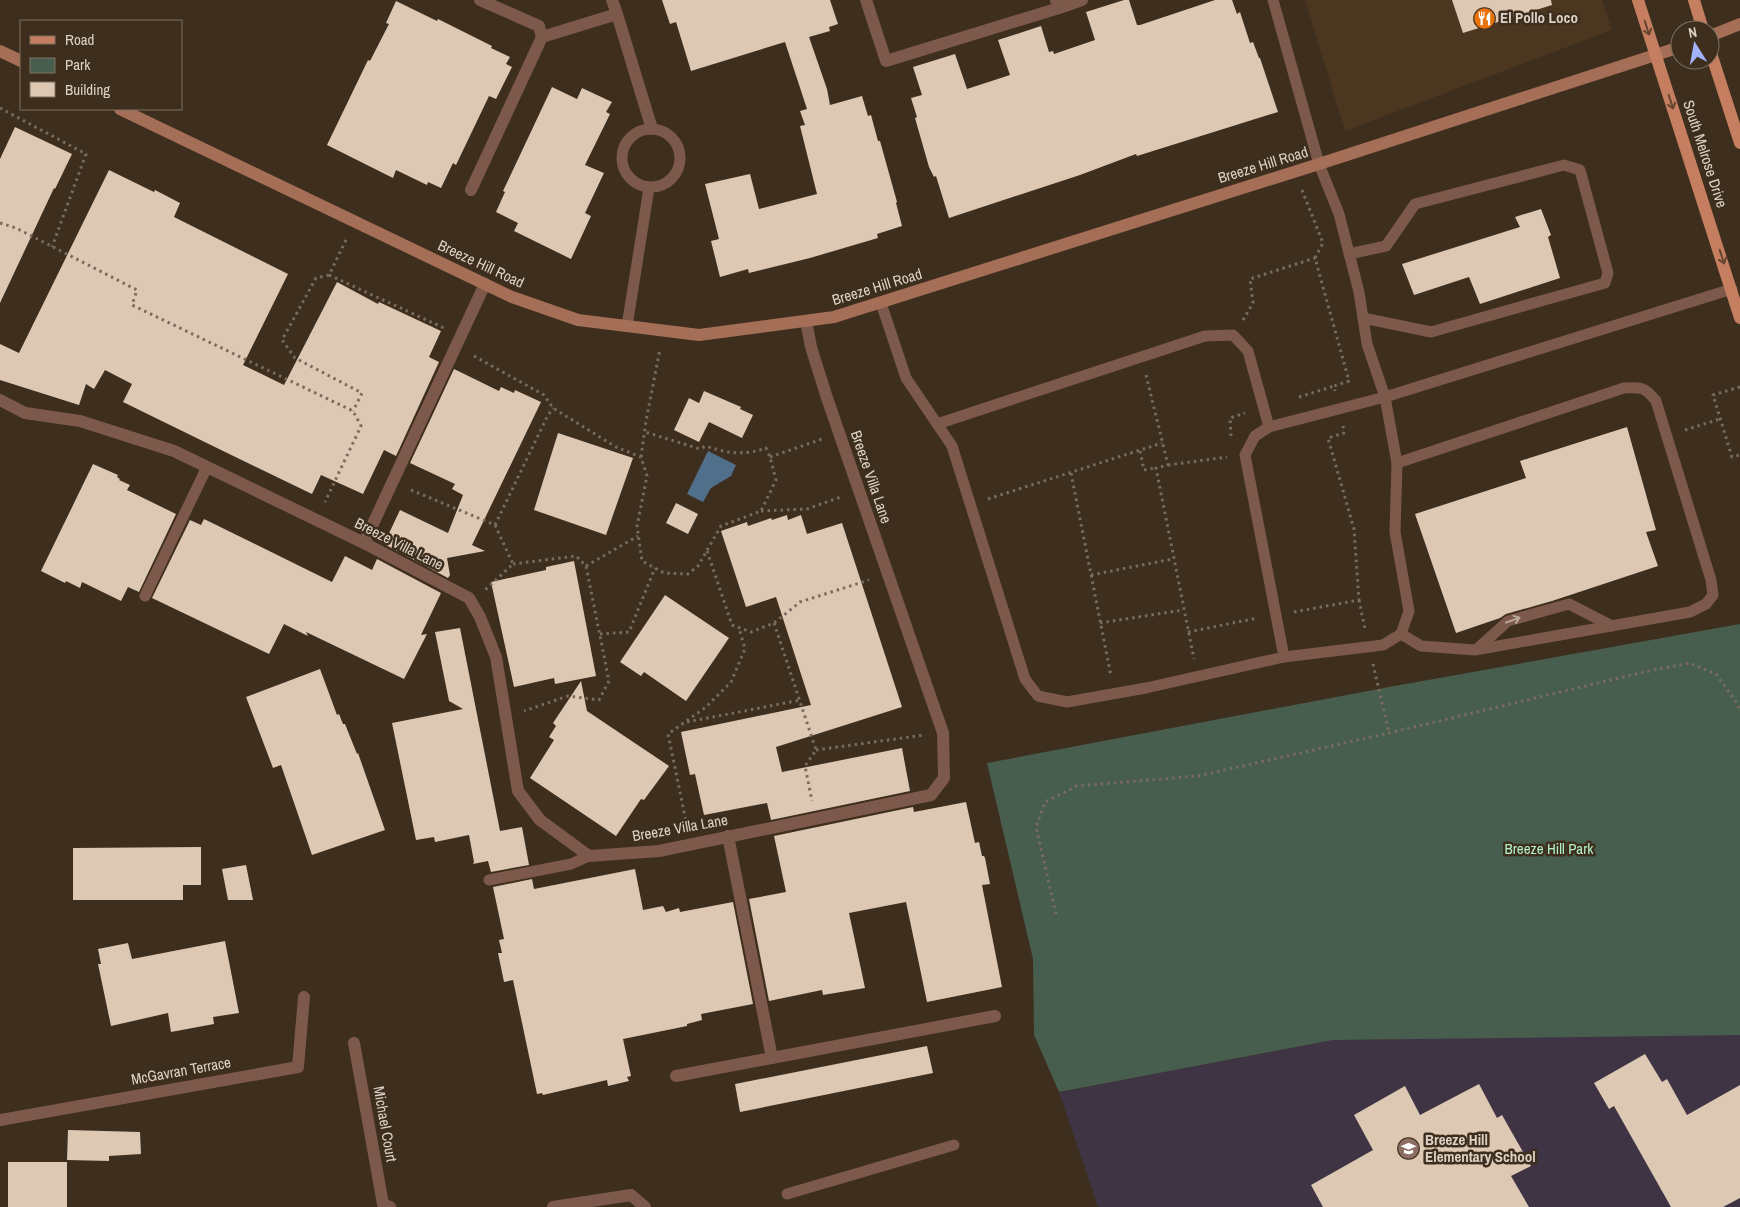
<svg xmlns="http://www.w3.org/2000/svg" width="1740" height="1207" font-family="'Archivo Narrow',sans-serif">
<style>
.built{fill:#4b3620}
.education{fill:#3f3443}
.green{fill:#475e4f}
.water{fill:#506f8b}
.building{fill:#ddc8b4}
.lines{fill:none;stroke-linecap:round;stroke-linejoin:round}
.path{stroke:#796b5d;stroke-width:3;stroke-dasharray:2.5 4;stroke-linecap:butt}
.lane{stroke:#7c594a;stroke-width:11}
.street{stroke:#7c594a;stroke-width:12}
.secondary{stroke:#a56e56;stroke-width:12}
.primary{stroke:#c57e5f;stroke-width:12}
.oneway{stroke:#664631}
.oneway2{stroke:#bba89c}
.labels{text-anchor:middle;stroke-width:5;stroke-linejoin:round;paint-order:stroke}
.poi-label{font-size:15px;font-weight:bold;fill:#ddd2c8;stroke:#3e2e1d;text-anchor:start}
.street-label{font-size:15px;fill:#ddd2c8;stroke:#3e2e1d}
.park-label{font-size:15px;fill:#aff0c7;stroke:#3e2e1d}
</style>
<rect width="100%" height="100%" fill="#3e2e1d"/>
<path class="built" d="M1305,0H1602L1612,30L1345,131Z"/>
<path class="education" d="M1740,1034V1207H1098L1059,1092L1333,1040Z"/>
<path class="green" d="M1740,624V1035L1333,1040L1059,1092L1034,1035L1033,959L987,763L1389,687Z"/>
<path class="water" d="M708,451L736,465L731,476L711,488L703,502L687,494Z"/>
<g class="building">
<path d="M662,0H830L838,24L829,27L830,31L809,37L827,89L830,105L862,96L868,116L871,115L878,141H880L897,202L896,203L902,226L877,234L878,238L810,258L749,273L748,269L720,277L711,241L719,239L705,184L750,174L759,209L817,194L800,126L805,125L800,111L807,109L785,42L691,71L676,22L670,24Z"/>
<path d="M1124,0H1129L1137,25H1140L1215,0H1232L1237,14L1240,12L1250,43L1253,42L1259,58H1260L1278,112L1137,156L1136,154L1080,175L949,218L936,176L934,177L929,167L915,118L917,117L911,98L922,95L913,67L955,54L967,89L1010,75L998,40L1041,26L1049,52L1053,51L1054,54L1095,40L1086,12Z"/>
<path d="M1452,0H1551L1552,5L1463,33Z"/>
<path d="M396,1L437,21L438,19L492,46L491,48L510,57L506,64L512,67L496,99L489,96L456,165L453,163L441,188L428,182L427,185L396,170L393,178L327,145L368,60L370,61L389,24L386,23Z"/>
<path d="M552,87L577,99L582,88L612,102L606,112L610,114L585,165L604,173L585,213L591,216L571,259L514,231L518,223L496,212L505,192L503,191Z"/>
<path d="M15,127L72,154L55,189L54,188L0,303V159Z"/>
<path d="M109,170L154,192L155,190L180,203L174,217L288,274L243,365L284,385L337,282L378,304L379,302L441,331L429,357L439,362L396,456L384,450L363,494L321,475L312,494L219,449L123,402L132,384L105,370L94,389L86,384L79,405L0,380V344L19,353Z"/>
<path d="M1541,209L1551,235L1548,237L1560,278L1480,304L1469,277L1414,295L1402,264L1520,227L1515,217Z"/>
<path d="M454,369L499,391L501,387L514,393L515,390L541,402L472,545L485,551L447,558L450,575L448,578L384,544L400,510L448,533L463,495L452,489L455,484L410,463Z"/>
<path d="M704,391L741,407L740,409L753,415L742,438L709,422L699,442L674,430L689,398L699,403Z"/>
<path d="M1627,427L1656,530L1646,532L1658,566L1552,601L1506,614L1500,618L1456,633L1415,514L1526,478L1520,461Z"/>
<path d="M558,433L633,458L606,535L534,510Z"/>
<path d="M93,464L118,475L117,477L120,479L119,480L130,485L127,490L176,514L139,592L128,587L121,601L82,582L80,588L66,581L65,583L41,571Z"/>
<path d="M676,503L698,514L688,534L666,523Z"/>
<path d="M787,515L788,520L801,515L807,534L842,523L902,707L776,747L782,772L902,748L910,791L771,820L767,803L704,815L695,774L690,775L681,732L811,705L776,597L746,607L721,531L747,522L748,526L771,518L772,520Z"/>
<path d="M204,519L332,582L345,556L372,570L377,559L441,593L421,635L427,634L404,679L306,632L308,636L284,624L269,654L152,598L190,520L201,525Z"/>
<path d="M574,561L596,676L555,684L554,678L514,687L491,582L546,570V567Z"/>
<path d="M665,595L729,638L686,701L644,672L641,676L620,662Z"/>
<path d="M460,628L500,831L522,827L529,865L491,872L488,861L473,864L474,862L469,835L435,842L434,837L416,840L392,723L463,709L449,701L435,632Z"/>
<path d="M320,669L337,715L339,714L343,724H345L357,754L358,753L385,830L312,855L281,765L273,768L246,697Z"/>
<path d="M581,681L587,711L669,766L644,800L641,799L616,836L530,778L554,740L549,737L556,726L553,723Z"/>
<path d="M966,802L975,843L979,842L982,856H984L985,858L990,884L982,885L1002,987L927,1002L906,902L849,913L865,988L823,995L822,990L769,1001L749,899L786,892L774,836L913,807L914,812Z"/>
<path d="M201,847V885H183V900H73V848Z"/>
<path d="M246,865L253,900H228L222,869Z"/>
<path d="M635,869L643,910L663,906L666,912L679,908L680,912L733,902L753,1004L701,1014L702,1020L687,1024V1026L623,1039L631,1076L627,1077L629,1081L608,1086L607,1080L543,1095L542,1093L537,1094L513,980L504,982L498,953H502L499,940L504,939L493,887L532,879L534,889Z"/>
<path d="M225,941L239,1013L213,1017L214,1024L171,1032L168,1013L111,1026L98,964H101L98,949L128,943L132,959Z"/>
<path d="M927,1046L933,1073L740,1112L735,1084Z"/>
<path d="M1645,1054L1662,1082L1667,1079L1687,1115L1740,1085V1198L1723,1207H1671L1614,1106L1609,1109L1594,1083Z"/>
<path d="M1479,1084L1497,1118L1502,1115L1531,1166L1511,1176L1529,1207H1323L1311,1185L1373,1150L1354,1115L1405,1086L1420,1115Z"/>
<path d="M68,1130L140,1132L141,1154L109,1156V1161L67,1160Z"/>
<rect x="8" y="1162" width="59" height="45"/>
</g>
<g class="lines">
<g class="path">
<path d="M0,108L86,154L52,247"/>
<path d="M1302,190L1323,243L1315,258L1349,381L1334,386L1335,391"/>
<path d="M0,223L16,228L137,290L132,305L353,411L361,426L325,502"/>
<path d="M346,240L329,275L316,278L282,340L295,358L362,393L353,411"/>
<path d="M329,275L444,328"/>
<path d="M1243,320L1253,303L1250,279L1315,258"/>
<path d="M474,356L544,395L553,408L616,447L641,457L647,476L637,526L642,561L664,573L688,574L698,566L721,526L761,511L776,480L770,457L766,448C745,456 726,453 706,446L700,449L645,432"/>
<path d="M1146,375L1168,465L1156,468L1194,659"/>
<path d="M1740,387L1713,395L1732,457L1740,455"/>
<path d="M1299,397L1334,386"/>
<path d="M1685,430L1720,419"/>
<path d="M1231,436L1230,418L1245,413"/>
<path d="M1140,451L1144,470L1155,468"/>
<path d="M641,457L646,421L660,349"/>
<path d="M770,457L822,439"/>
<path d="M1168,465L1227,457"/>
<path d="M1071,473L1111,676"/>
<path d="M411,490L495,525L513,564L485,590"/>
<path d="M988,499L1162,443"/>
<path d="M761,511L807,509L841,497"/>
<path d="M495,525L547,417L553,408"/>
<path d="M707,551L732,625L751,632L774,623L800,602L869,580"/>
<path d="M513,564L576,556L586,566L609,681L599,700L568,696L524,711"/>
<path d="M586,566L638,536"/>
<path d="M1091,575L1173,559"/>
<path d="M1359,600L1365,629"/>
<path d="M1294,612L1359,600L1354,529L1328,438L1344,433L1343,426"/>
<path d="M774,623L816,750L805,766L812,801"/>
<path d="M1100,623L1183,610"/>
<path d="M1188,632L1258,618"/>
<path d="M600,634L629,632L655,568"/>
<path d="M1373,664L1389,733"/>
<path d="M687,722L801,700"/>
<path d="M816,750L924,735"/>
<path d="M687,826L668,734L706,707L731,682L745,649L739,628"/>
<path d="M1056,914L1036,827L1045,802L1077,786L1198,776L1389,733L1644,672L1689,663L1716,674L1736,702L1740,710"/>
</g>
<g class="lane">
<circle cx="651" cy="158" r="29"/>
<path d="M1349,254L1386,246L1415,204L1564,165L1580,170L1608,273L1605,283L1431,332L1363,318"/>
<path d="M881,303L906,378L952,446L1025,679L1038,696L1067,702L1146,688L1284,657L1383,645L1401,634L1409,611L1395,532L1397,463L1385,397L1367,344L1359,292L1339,214L1319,164L1273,0"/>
<path d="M627,326L649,188"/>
<path d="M937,424L1205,336L1233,335L1248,351L1269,427"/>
<path d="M1397,463L1624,388C1641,387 1645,387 1656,401L1711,580L1713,595L1706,604L1690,612L1475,650L1421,646L1401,634"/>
<path d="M145,596L207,467"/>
<path d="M1477,649L1508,621L1569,604L1612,626"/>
<path d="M1284,657L1245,455L1255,436L1269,427L1385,397L1732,289"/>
<path d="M489,880L571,864L589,856"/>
<path d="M787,1194L954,1145"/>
</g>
<g class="street">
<path d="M480,0L539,26L542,37"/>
<path d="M612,0L617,14"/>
<path d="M866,0L886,61L1059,8L1056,0"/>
<path d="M1059,8L1082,0"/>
<path d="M471,190L542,37L617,14L652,129"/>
<path d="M0,400L25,413L80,421L174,451L364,543L469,598L480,617L496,657L518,791L540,820L589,856L659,851L931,795L944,778L943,733L827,398L811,347L806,321"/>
<path d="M364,543L485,284"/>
<path d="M728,836L772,1058"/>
<path d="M354,1043L383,1204L390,1207"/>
<path d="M676,1076L995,1016"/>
<path d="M0,1120L298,1067L304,997"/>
<path d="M553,1207L631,1195L645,1207"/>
</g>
<g class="secondary">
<path d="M1710,36L1740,24"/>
<path d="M0,51L21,61"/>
<path d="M120,109L512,297L578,320L699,335L834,317L1319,164L1680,47"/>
</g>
<g class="primary">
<path d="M1638,0L1740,318"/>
<path d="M1694,0L1703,30"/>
<path d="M1710,50L1740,143"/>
</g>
</g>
<defs><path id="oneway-shaft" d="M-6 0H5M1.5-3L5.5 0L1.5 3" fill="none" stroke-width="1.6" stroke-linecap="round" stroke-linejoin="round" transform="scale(1.25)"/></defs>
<g class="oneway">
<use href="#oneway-shaft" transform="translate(1647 28) rotate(72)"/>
<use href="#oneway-shaft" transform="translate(1671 102) rotate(72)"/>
<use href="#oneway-shaft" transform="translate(1722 257) rotate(72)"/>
</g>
<use class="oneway2" href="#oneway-shaft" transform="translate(1513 620) rotate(-20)"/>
<defs>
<symbol id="restaurant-disc" viewBox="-11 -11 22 22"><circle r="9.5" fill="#e8710a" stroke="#3e2e1d"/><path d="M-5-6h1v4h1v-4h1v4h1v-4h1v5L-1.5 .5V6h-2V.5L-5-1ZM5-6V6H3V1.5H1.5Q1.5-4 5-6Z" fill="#fff"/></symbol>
<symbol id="school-disc" viewBox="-11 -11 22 22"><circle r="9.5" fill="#8d6e63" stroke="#3e2e1d"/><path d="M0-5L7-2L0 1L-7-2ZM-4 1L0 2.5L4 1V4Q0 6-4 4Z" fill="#fff"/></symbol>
</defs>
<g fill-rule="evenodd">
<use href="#restaurant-disc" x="1472" y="6" width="25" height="25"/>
<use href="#school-disc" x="1396" y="1136" width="25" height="25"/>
</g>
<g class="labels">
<g class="poi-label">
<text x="1500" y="23">El Pollo Loco</text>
<text x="1425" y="1145">Breeze Hill<tspan x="1425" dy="17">Elementary School</tspan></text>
</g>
<g class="street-label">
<text transform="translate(1705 154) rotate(72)" y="5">South Melrose Drive</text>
<text transform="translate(1263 165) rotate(-17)" y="5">Breeze Hill Road</text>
<text transform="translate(481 264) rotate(25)" y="5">Breeze Hill Road</text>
<text transform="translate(877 287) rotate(-17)" y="5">Breeze Hill Road</text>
<text transform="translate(871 477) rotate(71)" y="5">Breeze Villa Lane</text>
<text transform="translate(399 544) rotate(27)" y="5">Breeze Villa Lane</text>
<text transform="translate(680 828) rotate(-10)" y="5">Breeze Villa Lane</text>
<text transform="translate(181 1071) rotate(-10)" y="5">McGavran Terrace</text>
<text transform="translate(385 1124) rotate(80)" y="5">Michael Court</text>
</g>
<g class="park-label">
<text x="1549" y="854">Breeze Hill Park</text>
</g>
</g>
<rect x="20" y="20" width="162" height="90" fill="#3e2e1d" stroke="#7e7061"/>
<rect x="30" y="36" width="25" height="8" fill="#c57e5f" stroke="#7e7061"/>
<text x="65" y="45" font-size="15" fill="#ddd2c8">Road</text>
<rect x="30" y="58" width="25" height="15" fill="#475e4f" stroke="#7e7061"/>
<text x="65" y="70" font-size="15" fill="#ddd2c8">Park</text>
<rect x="30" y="82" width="25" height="15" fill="#ddc8b4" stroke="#7e7061"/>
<text x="65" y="95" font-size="15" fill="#ddd2c8">Building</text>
<g transform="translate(1695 45) rotate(349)"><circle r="24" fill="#3e2e1d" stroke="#7e7061"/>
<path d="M0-4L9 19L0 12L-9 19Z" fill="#a2b2fd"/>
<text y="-8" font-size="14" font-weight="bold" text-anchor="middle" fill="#ddd2c8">N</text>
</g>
</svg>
